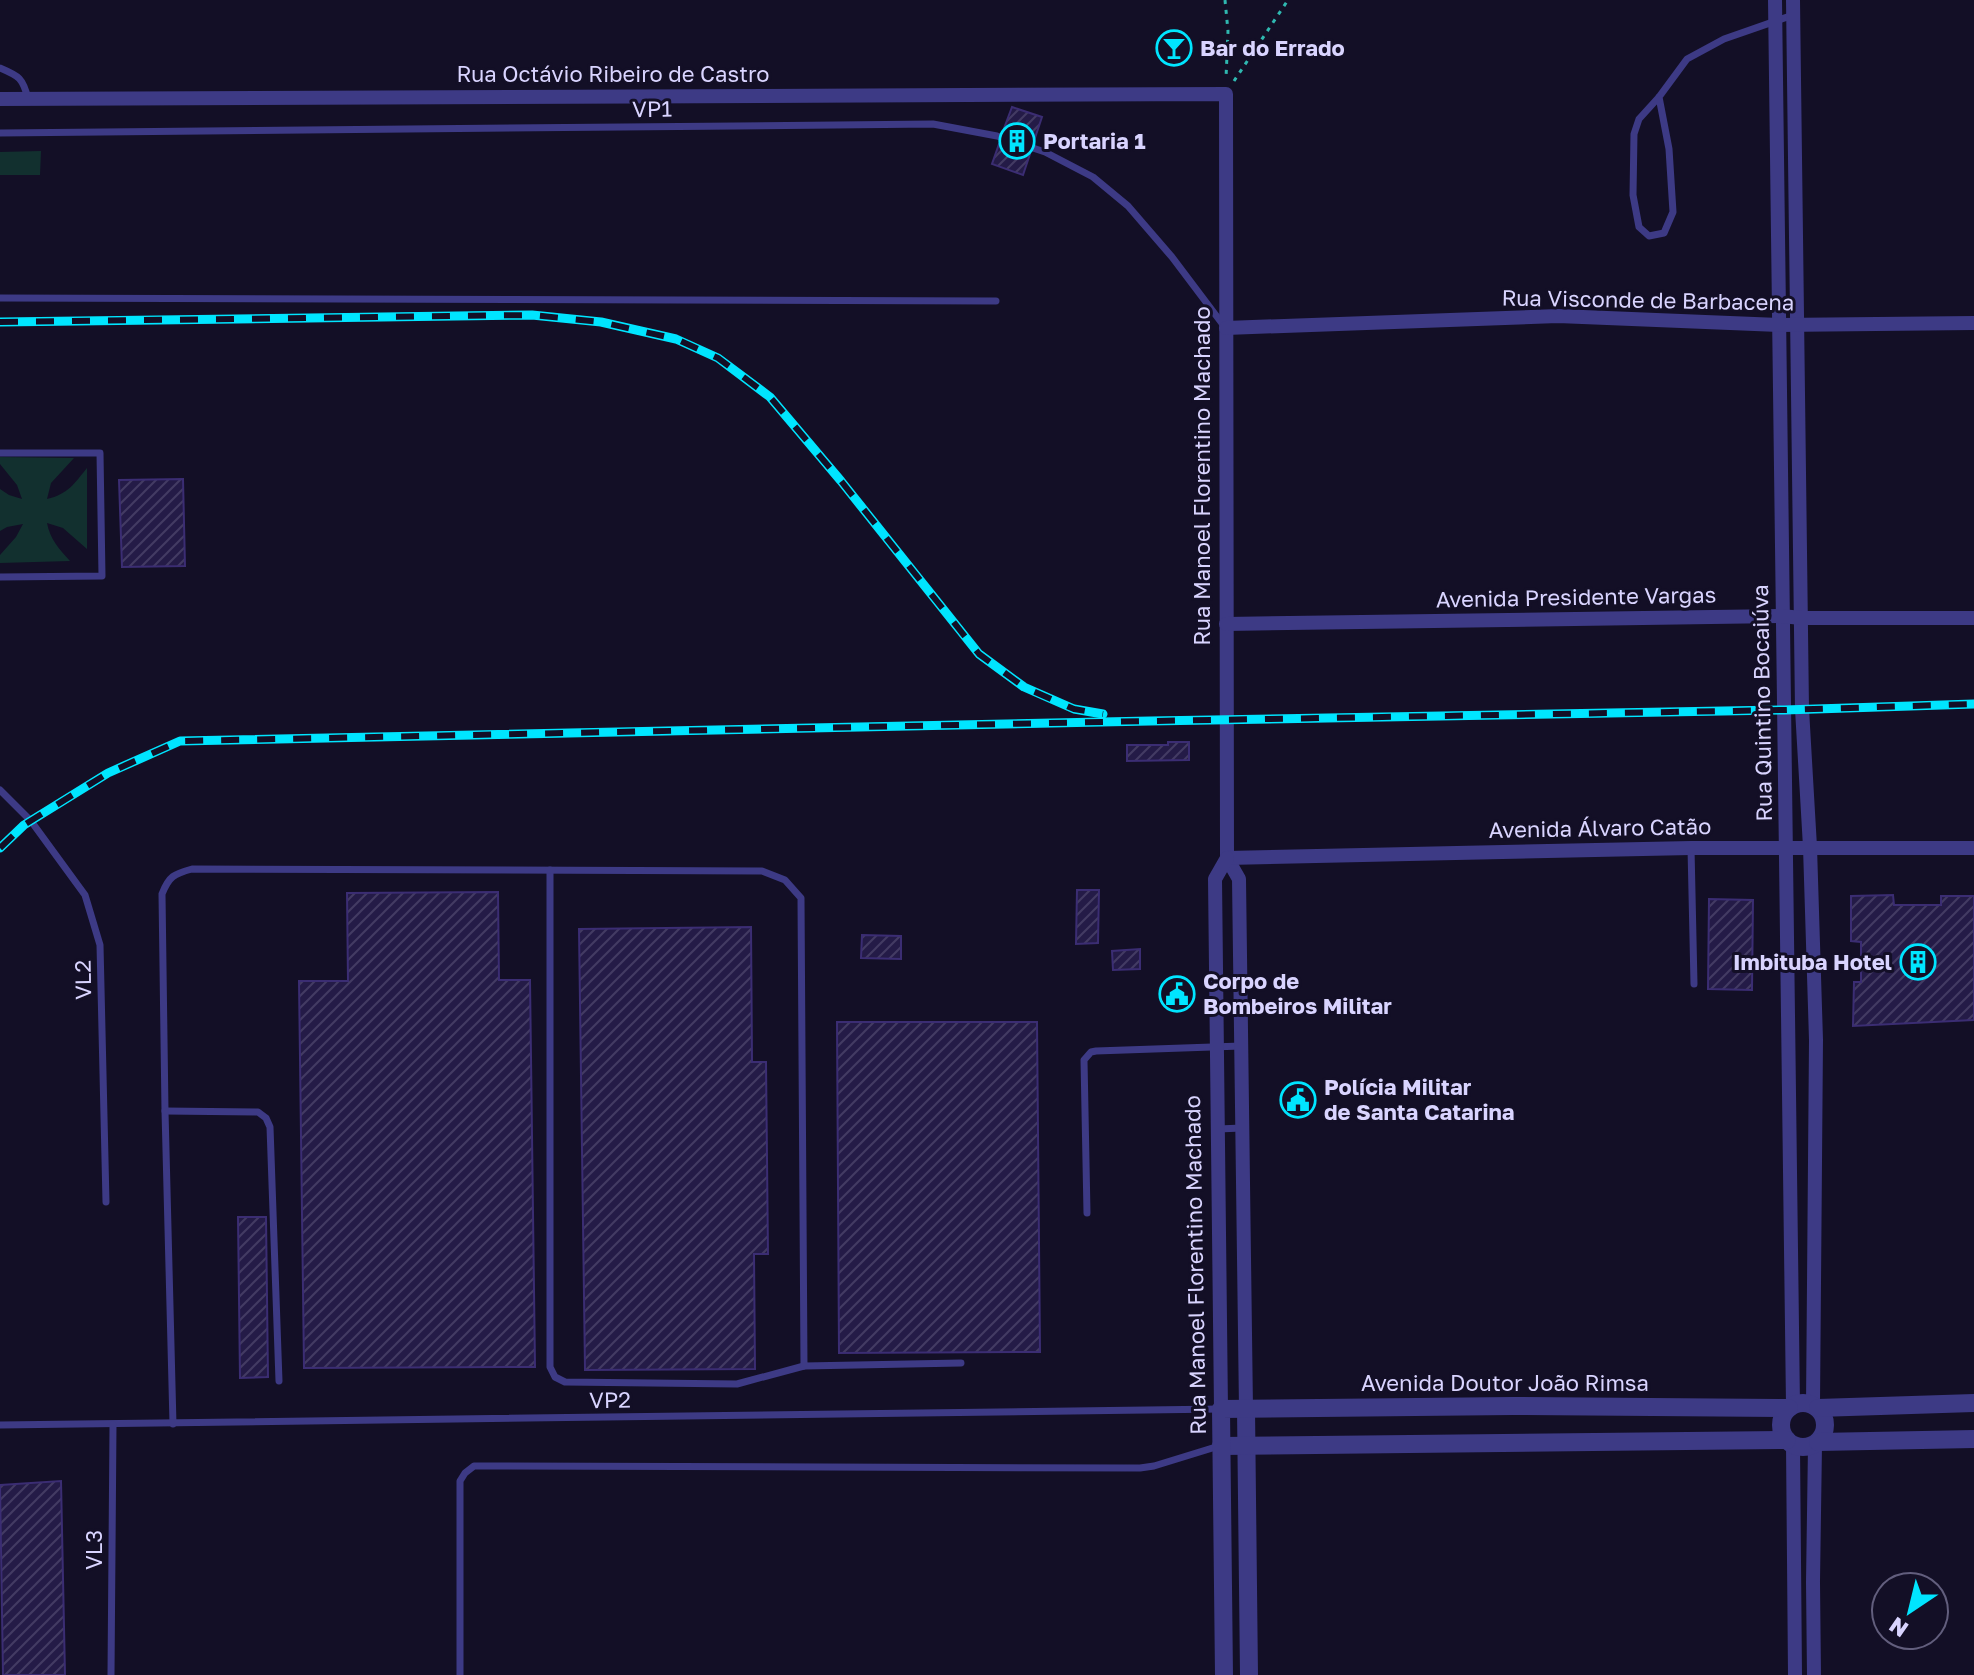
<svg xmlns="http://www.w3.org/2000/svg" width="1974" height="1675" font-family="'Golos Text',sans-serif">
<style>
.grass{fill:#12302f}
.building{fill:url(#building-hatch);stroke:#3b2d73;stroke-width:2}
.lines{fill:none;stroke-linecap:round;stroke-linejoin:round}
.path{stroke:#2fb8b0;stroke-width:3;stroke-dasharray:4 6;stroke-linecap:butt}
.service{stroke:#3d3a85;stroke-width:7}
.minor{stroke:#3d3a85;stroke-width:14}
.tertiary{stroke:#3d3a85;stroke-width:18}
.rail-casing{stroke:#00e5ff;stroke-width:9}
.rail{stroke:#130f26;stroke-width:6;stroke-dasharray:18;stroke-linecap:butt}
.labels{text-anchor:middle;stroke-width:6;stroke-linejoin:round;paint-order:stroke}
.poi-label{font-size:22px;font-weight:bold;fill:#d9d4ff;stroke:#130f26;text-anchor:start}
.street-label{font-size:22px;fill:#d9d4ff;stroke:#130f26}
</style>
<defs>
<pattern id="building-hatch" width="6" height="6" patternUnits="userSpaceOnUse" patternTransform="scale(2)"><rect width="6" height="6" fill="#241b47"/><path d="M-1 1l2-2M0 6l6-6M5 7l2-2" fill="none" stroke="#433b63"/></pattern>
</defs>
<rect width="100%" height="100%" fill="#130f26"/>
<g class="grass">
<path d="M41,151L40,175H0V152Z"/>
<path d="M0,457L74,458L51,483L47,499C68,494 74,484 87,468V549L63,528L47,523C50,539 59,549 70,561L0,563V555L16,537L23,524L7,527L0,531V489L9,495L22,499L17,485L0,464Z"/>
</g>
<g class="building">
<path d="M1012,107L1042,117L1034,141L1003,131Z"/>
<path d="M999,144L1030,154L1023,175L992,164Z"/>
<path d="M183,479L185,566L122,567L119,480Z"/>
<path d="M1168,742H1189V760L1127,761V745H1168Z"/>
<path d="M1077,890H1099L1098,943L1076,944Z"/>
<path d="M498,892L499,980H530L535,1367L304,1368L299,981H348L347,893Z"/>
<path d="M1893,895L1894,905H1941V896H1974V1020L1853,1026L1854,982H1861V942L1851,941V896Z"/>
<path d="M1709,899L1753,900L1752,990L1708,989Z"/>
<path d="M751,927L752,1062H766L768,1254H754L755,1369L585,1370L579,929Z"/>
<path d="M862,935L901,936V959L861,958Z"/>
<path d="M1140,949V969L1113,970L1112,951Z"/>
<path d="M837,1022H1037L1040,1352L839,1353Z"/>
<path d="M238,1217H266L268,1377L240,1378Z"/>
<path d="M61,1481L65,1675H3L0,1485Z"/>
</g>
<g class="lines">
<g class="path">
<path d="M1225,0L1228,31L1226,78"/>
<path d="M1234,81L1288,0"/>
</g>
<g class="service">
<path d="M0,68C19,76 23,78 28,99"/>
<path d="M1659,97L1669,149L1673,212L1664,233L1649,236L1639,227L1633,195L1634,134L1639,119L1659,97L1687,59L1724,39L1793,15"/>
<path d="M0,133L933,124L997,136L1045,152L1093,177L1128,206L1172,257L1224,326"/>
<path d="M0,298L996,301"/>
<path d="M0,453H100L102,576L0,577"/>
<path d="M0,790L31,821L85,895L100,945L106,1202"/>
<path d="M1691,848L1694,984"/>
<path d="M550,870V1367L555,1377L565,1382L737,1384L804,1366"/>
<path d="M165,1111L258,1112L266,1118L270,1127L279,1381"/>
<path d="M1218,1129L1242,1128"/>
<path d="M1087,1213L1084,1060L1091,1052L1096,1051L1241,1046"/>
<path d="M173,1424L165,1111L162,894C169,876 174,874 192,869L762,871L785,880L801,898L804,1366L961,1363"/>
<path d="M0,1425L1221,1409"/>
<path d="M111,1675L113,1425"/>
<path d="M460,1675V1481L465,1473L474,1466L1140,1468L1154,1466L1219,1446"/>
</g>
<g class="minor">
<path d="M1775,0L1793,1405"/>
<path d="M1793,0L1802,709L1810,847L1816,1040L1813,1405"/>
<path d="M0,99L1226,94L1227,858L1239,879L1246,1409"/>
<path d="M1226,328L1558,316L1779,325L1974,323"/>
<path d="M1226,624L1782,616L1801,618H1974"/>
<path d="M1227,858L1691,848H1974"/>
<path d="M1221,1409L1215,879L1227,858"/>
<path d="M1793,1445L1795,1675"/>
<path d="M1814,1675L1813,1582L1815,1445"/>
</g>
<g class="tertiary">
<circle cx="1803" cy="1425" r="22"/>
<path d="M1818,1408L1974,1403"/>
<path d="M1246,1409L1249,1675"/>
<path d="M1818,1442L1974,1439"/>
<path d="M1221,1446L1787,1440"/>
<path d="M1224,1675L1221,1409L1513,1406L1789,1408"/>
</g>
<defs>
<g id="rail">
<path d="M0,322L532,315L601,322L676,339L718,358L770,397L841,481L979,654L1024,687L1074,709L1103,714"/>
<path d="M0,848L24,825L108,773L180,741L1150,721L1784,710L1974,704"/>
</g>
</defs>
<use href="#rail" class="rail-casing"/>
<use href="#rail" class="rail"/>
</g>
<defs>
<symbol id="bar-ring" viewBox="-11 -11 22 22"><circle r="9.5" fill="#130f26" stroke="#00e5ff" stroke-width="1.5"/><path d="M-6-5H6L.8 .8V4.5H3.5V6h-7V4.5H-.8V.8Z" fill="#00e5ff"/></symbol>
<symbol id="building-ring" viewBox="-11 -11 22 22"><circle r="9.5" fill="#130f26" stroke="#00e5ff" stroke-width="1.5"/><path d="M-4-6H4V6H1V3H-1V6H-4ZM-2.5-4.3h1.7v1.8h-1.7ZM.8-4.3h1.7v1.8H.8ZM-2.5-1h1.7V.8h-1.7ZM.8-1h1.7V.8H.8Z" fill="#00e5ff"/></symbol>
<symbol id="civic-ring" viewBox="-11 -11 22 22"><circle r="9.5" fill="#130f26" stroke="#00e5ff" stroke-width="1.5"/><path d="M-.6-6.5H3V-4.5H.6V-3L4-1V1h2V6H-6V1h2V-1L-.6-3ZM-1.2 2.5V6h2.4V2.5Z" fill="#00e5ff"/></symbol>
</defs>
<g fill-rule="evenodd">
<use href="#bar-ring" x="1154" y="28" width="40" height="40"/>
<use href="#building-ring" x="997" y="121" width="40" height="40"/>
<use href="#building-ring" x="1898" y="942" width="40" height="40"/>
<use href="#civic-ring" x="1157" y="974" width="40" height="40"/>
<use href="#civic-ring" x="1278" y="1080" width="40" height="40"/>
</g>
<g class="labels">
<g class="poi-label">
<text x="1200" y="56">Bar do Errado</text>
<text x="1043" y="149">Portaria 1</text>
<text x="1892" y="970" text-anchor="end">Imbituba Hotel</text>
<text x="1203" y="989">Corpo de<tspan x="1203" dy="25">Bombeiros Militar</tspan></text>
<text x="1324" y="1095">Polícia Militar<tspan x="1324" dy="25">de Santa Catarina</tspan></text>
</g>
<g class="street-label">
<text x="613" y="82">Rua Octávio Ribeiro de Castro</text>
<text transform="translate(652 109) rotate(-1)" y="8">VP1</text>
<text transform="translate(1648 300) rotate(1)" y="8">Rua Visconde de Barbacena</text>
<text transform="translate(1202 476) rotate(-90)" y="8">Rua Manoel Florentino Machado</text>
<text transform="translate(1576 597) rotate(-1)" y="8">Avenida Presidente Vargas</text>
<text transform="translate(1762 703) rotate(-91)" y="8">Rua Quintino Bocaiúva</text>
<text transform="translate(1600 828) rotate(-1)" y="8">Avenida Álvaro Catão</text>
<text transform="translate(83 980) rotate(-91)" y="8">VL2</text>
<text transform="translate(1195 1265) rotate(-91)" y="8">Rua Manoel Florentino Machado</text>
<text x="1505" y="1391">Avenida Doutor João Rimsa</text>
<text transform="translate(610 1400) rotate(-1)" y="8">VP2</text>
<text transform="translate(94 1550) rotate(-90)" y="8">VL3</text>
</g>
</g>
<g transform="translate(1910 1611) rotate(215)"><circle r="38" fill="#130f26" stroke="#625e7d" stroke-width="2"/>
<path d="M0-6L14 30L0 20L-14 30Z" fill="#00e5ff"/>
<text y="-12" font-size="22" font-weight="bold" text-anchor="middle" fill="#d9d4ff">N</text>
</g>
</svg>
